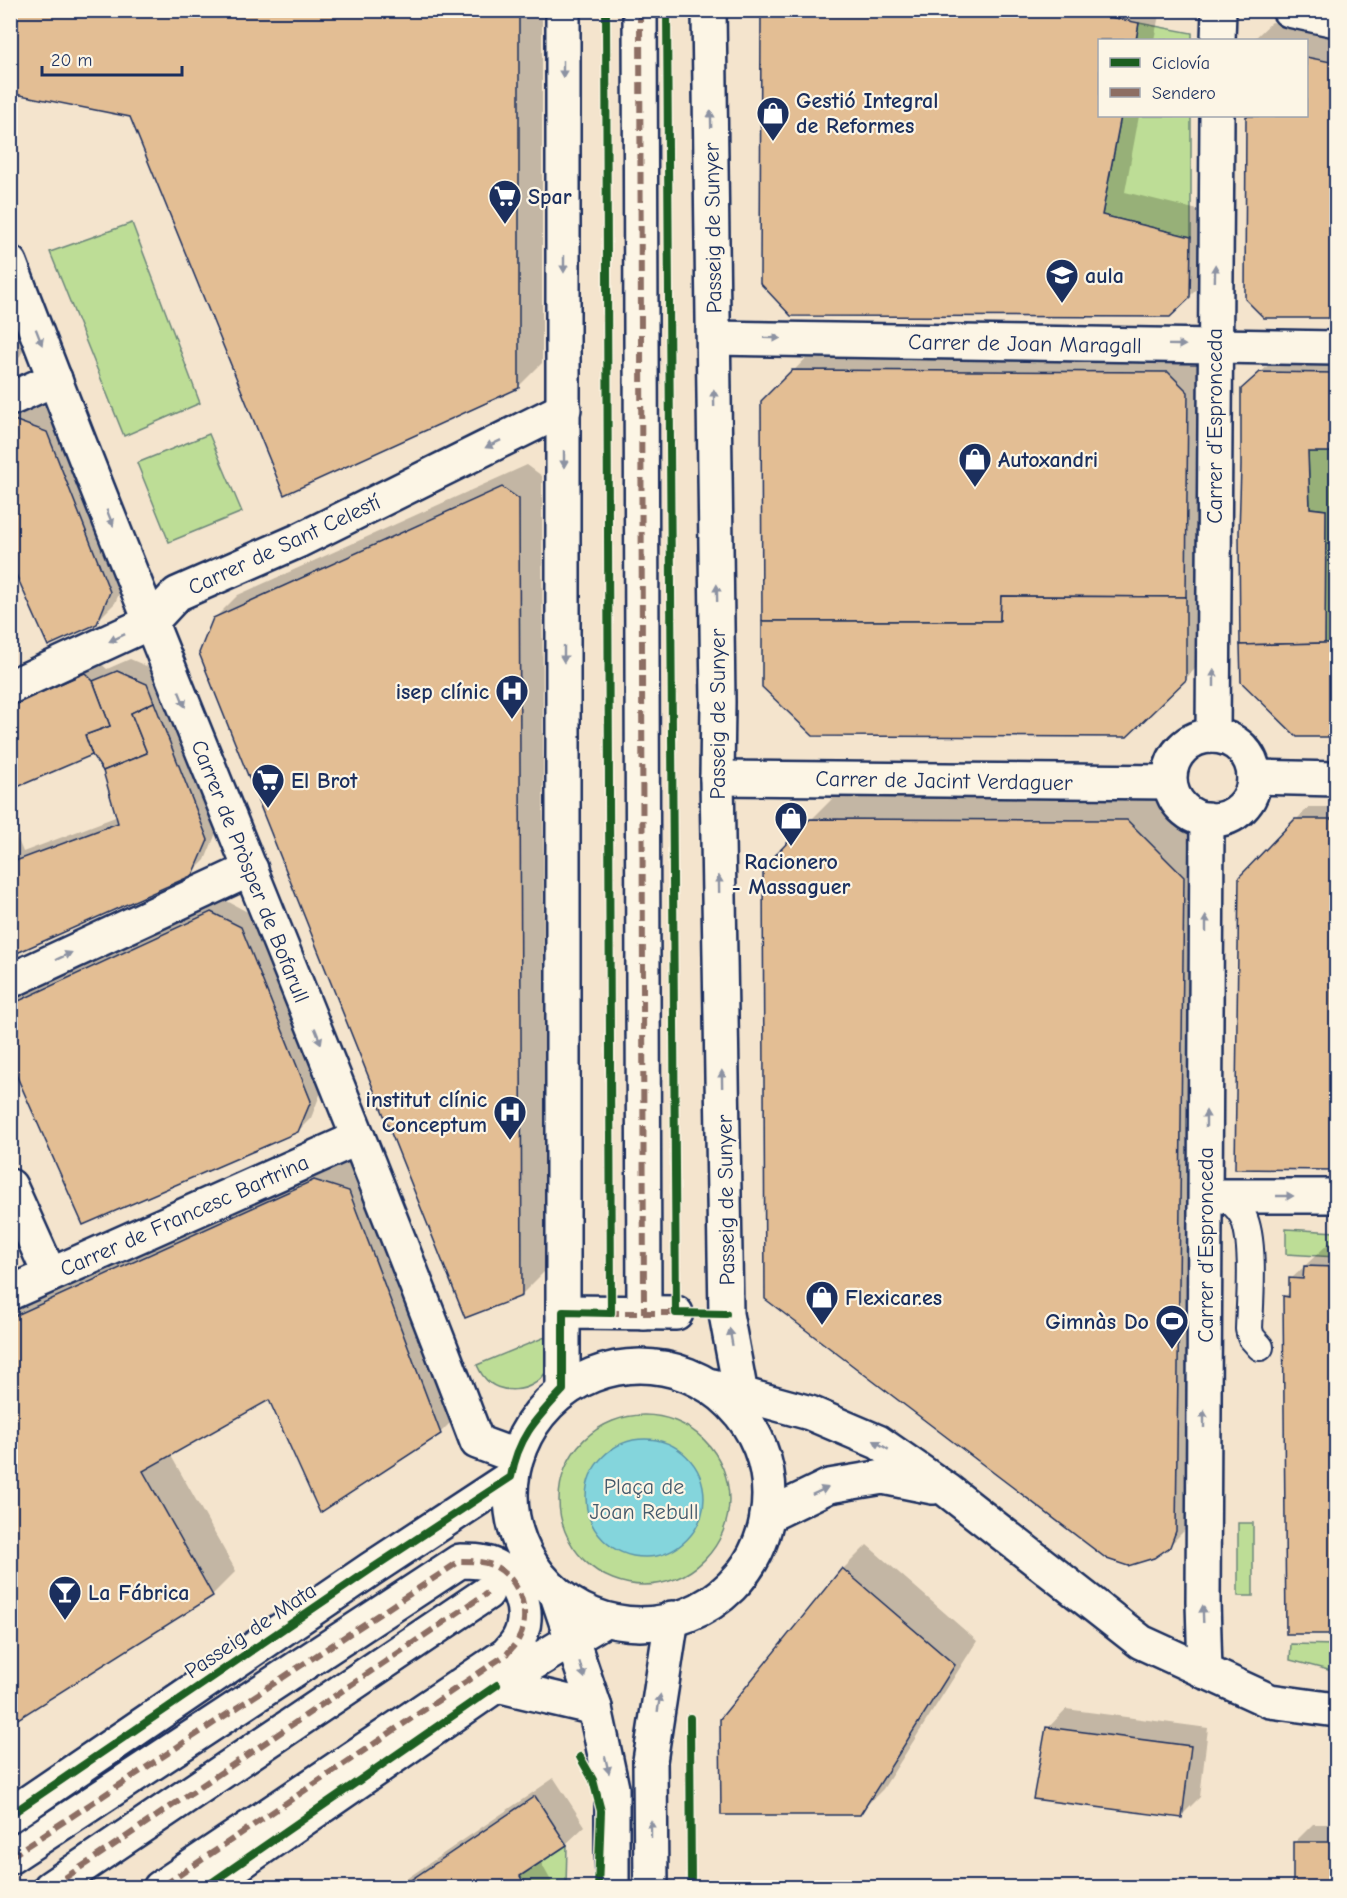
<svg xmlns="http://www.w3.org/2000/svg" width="1347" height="1898" font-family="'Comic Neue',sans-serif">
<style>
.green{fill:#bddd96;stroke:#6c867a;stroke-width:1.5}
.water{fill:#84d5dc;stroke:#5a93aa;stroke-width:1.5}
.shadow{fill:#0003}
.building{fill:#e3be94;stroke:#1b2f5e;stroke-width:1.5}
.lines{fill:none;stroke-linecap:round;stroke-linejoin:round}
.lane-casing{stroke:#1b2f5e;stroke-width:30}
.street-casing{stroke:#1b2f5e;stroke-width:38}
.secondary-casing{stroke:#1b2f5e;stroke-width:38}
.lane{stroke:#fcf5e5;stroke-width:26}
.street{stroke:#fcf5e5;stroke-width:33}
.secondary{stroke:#fcf5e5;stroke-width:33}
.quiet{stroke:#8d6e63;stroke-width:6;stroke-dasharray:12 6;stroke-linecap:butt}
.cycleway-casing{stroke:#fcf5e5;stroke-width:11}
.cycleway{stroke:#1b5e20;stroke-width:8}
.oneway{fill:#8c92a2}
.labels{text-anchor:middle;stroke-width:4.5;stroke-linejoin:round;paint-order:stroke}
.poi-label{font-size:22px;font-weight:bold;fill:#1b2f5e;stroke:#fcf5e5;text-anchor:start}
.street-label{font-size:22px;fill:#1b2f5e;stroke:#fcf5e5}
.park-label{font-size:22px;fill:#445a6c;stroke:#fcf5e5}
</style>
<rect width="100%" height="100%" fill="#f4e4cd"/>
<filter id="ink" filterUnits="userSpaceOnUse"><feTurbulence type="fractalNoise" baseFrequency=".0167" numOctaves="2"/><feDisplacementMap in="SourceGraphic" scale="12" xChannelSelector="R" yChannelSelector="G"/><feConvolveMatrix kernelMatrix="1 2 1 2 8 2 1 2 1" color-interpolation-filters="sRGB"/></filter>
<g filter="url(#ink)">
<g class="green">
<path d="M1139,23L1192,33V40H1136Z"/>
<path d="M1121,116H1191V237L1102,215Z"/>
<path d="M132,223L200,403L124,436L50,252Z"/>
<path d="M209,434L242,512L169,542L137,463Z"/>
<path d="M1308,452H1336V643H1325L1326,510L1310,508Z"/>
<path d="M1286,1229L1336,1232V1257L1286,1254Z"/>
<path d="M550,1335C550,1347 551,1362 545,1373C533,1393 498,1396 484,1377C481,1374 479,1369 477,1365Z"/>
<circle cx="644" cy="1500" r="85"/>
<rect x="1238" y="1523" width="15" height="73"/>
<path d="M1291,1644L1336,1645V1672L1290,1660Z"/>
<path d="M567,1845L566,1887H526L520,1876Z"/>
</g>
<circle class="water" cx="645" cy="1498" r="59"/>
<g class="shadow">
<path d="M10,10H542V363L518,387Z"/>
<path d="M763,10H1160L1154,40H1100V116H1139L1125,192L1214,214L1213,273L1189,297Z"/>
<path d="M1272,22L1336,35V317H1265L1246,298L1247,116H1306V40H1253Z"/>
<path d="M10,257L37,327L20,356L10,365Z"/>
<path d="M817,347L1192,349L1211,368L1198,666L1185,679L763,402Z"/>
<path d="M1285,349H1336V451H1332L1333,485H1336V736H1297L1243,390Z"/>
<path d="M34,402L65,414L128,573L115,603L96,622L10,558V413Z"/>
<path d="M527,465L542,476L545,1271L521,1295L214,619L238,595Z"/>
<path d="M130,659L160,672L219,826L205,860L192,873L10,955V820L23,852L118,816L105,770L93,753L10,788V701L98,661L107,669Z"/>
<path d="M835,796L1151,797L1207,853L1193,1522L1169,1546L811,820Z"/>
<path d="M1309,807H1336V1168H1236L1296,820Z"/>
<path d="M225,900L253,915L323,1087L311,1118L298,1131L10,1057V999Z"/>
<path d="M338,1157L373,1168L464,1409L440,1433L269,1398L170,1454L236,1571L212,1595L10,1722V1307Z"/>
<path d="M1329,1243H1336V1633L1288,1632L1285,1296L1291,1291V1279Z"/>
<path d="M867,1545L977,1641L883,1789L859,1813L722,1720L843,1569Z"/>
<path d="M1066,1709L1208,1728L1200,1797L1181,1816L1048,1728Z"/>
<path d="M554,1778L585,1826L566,1844L540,1861L555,1888H393Z"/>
<path d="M1313,1824H1336V1888H1295V1842Z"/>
</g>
<g class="building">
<path d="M10,10H519V388L284,495L130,117L10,93Z"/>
<path d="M761,10H1077L1139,23L1136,40H1100V116H1121L1102,215L1191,237L1190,298L1170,317L791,316L760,283Z"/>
<path d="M1306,57L1336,63V318H1264L1245,299L1246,116H1306Z"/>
<path d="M792,370L1168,372L1188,392L1186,597L1001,596L1000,621H762L761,401Z"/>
<path d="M1260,372L1336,373V452H1308L1310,508L1326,510L1325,643L1240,645L1239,533L1241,466V389Z"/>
<path d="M14,420L47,432L110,592L97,624L48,646L10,561V422Z"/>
<path d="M502,487L519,499L522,1296L465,1318L199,653L213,618Z"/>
<path d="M1001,596L1186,597V680L1127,737L813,736L762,687V621H1000Z"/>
<path d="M1325,643H1336V737H1297L1241,682L1240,645Z"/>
<path d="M117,671L147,684L154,702L131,713L147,753L103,771L92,755L85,735L110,726L93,681Z"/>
<path d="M85,673L93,681L110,726L85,735L92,755L10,790V706Z"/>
<path d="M154,702L208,840L193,875L10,956V863L118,823L103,771L147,753L131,713Z"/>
<path d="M810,819L1127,820L1184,877L1176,1531L1170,1547L1154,1558L1128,1566L1107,1559L765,1299L763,868Z"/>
<path d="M1295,819H1336V910H1331L1333,1075H1336V1170L1235,1169L1239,877Z"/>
<path d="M211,912L241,927L311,1101L298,1132L83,1225L10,1061V1005Z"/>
<path d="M314,1180L349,1191L441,1434L320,1513L269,1400L143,1471L213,1596L10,1724V1318Z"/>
<path d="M1304,1266L1336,1267V1634H1286L1283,1296L1289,1297V1278L1303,1279Z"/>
<path d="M842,1568L955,1665L860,1815H721L720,1719Z"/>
<path d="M1046,1727L1191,1746L1182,1818L1033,1799Z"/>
<path d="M535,1796L567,1845L520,1876L526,1888H399Z"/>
<rect x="1293" y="1842" width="43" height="46"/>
</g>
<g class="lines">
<defs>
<path id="lane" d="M1223,1196C1231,1201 1239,1208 1243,1216C1255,1240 1250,1301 1249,1329L1251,1337L1260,1347"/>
<g id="street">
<path d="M640,10L644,1313"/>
<path d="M1289,10L1336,20"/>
<path d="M1218,40L1219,10"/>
<path d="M10,263C160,658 327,1047 477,1442L515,1456"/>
<path d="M714,338L1336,348"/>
<path d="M10,399L55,379"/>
<path d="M10,687L151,622L177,594L298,541L564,409"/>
<path d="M1213,736L1217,116"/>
<circle cx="1212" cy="778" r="42"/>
<path d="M1254,777L1336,779"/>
<path d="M717,778L1170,782"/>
<path d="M10,981L251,869"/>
<path d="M10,1186L50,1275"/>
<path d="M1206,1196H1336"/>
<path d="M10,1293L358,1138"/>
<path d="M713,1386L741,1394L745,1417"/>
<path d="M563,1390V1312L676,1313"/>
<path d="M557,1595L595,1708L612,1788V1888"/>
<path d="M1205,1672L1203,1602L1207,819"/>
<path d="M497,1685L595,1708"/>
<path d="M10,1857L460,1561C470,1561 482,1561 492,1565C519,1576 533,1614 518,1640C515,1645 510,1650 507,1654L160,1888"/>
<path d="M50,1888L487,1593"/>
<path d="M651,1888L650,1761L672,1618"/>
</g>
<g id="secondary">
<path d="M709,10L718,702L717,778L726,1314L741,1394L810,1413L878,1442L947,1490L1141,1642L1270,1701L1336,1710"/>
<path d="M563,1312V10"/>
<circle cx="640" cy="1495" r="129"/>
<path d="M767,1516L829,1486L883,1477L933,1487"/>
<path d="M10,1815L371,1569L511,1477"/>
<path d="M204,1888L497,1685L603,1621"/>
</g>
</defs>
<use href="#lane" class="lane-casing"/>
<use href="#street" class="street-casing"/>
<use href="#secondary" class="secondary-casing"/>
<use href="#lane" class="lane"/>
<use href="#street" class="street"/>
<use href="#secondary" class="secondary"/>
<g class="quiet">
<path d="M640,10L644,1313"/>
<path d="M607,1313H676"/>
<path d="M10,1857L460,1561C470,1561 482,1561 492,1565C519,1576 533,1614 518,1640C515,1645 510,1650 507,1654L160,1888"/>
<path d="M50,1888L487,1593"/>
</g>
<defs>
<g id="cycleway">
<path d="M667,10L676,1313L726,1314"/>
<path d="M690,1718L691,1888"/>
<path d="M580,1757L593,1780L601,1811L598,1888"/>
<path d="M10,1815L371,1569L511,1477C518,1437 536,1419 563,1390V1312L611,1313L606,10"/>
<path d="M204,1888L497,1685"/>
</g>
</defs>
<use href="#cycleway" class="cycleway-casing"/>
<use href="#cycleway" class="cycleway"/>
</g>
<defs><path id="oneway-solid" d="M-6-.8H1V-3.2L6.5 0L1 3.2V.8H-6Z" transform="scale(1.5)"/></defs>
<g class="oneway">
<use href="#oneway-solid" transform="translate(563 69) rotate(90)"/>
<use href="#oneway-solid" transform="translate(711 119) rotate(-91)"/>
<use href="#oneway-solid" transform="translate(564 264) rotate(90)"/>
<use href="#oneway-solid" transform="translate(1215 273) rotate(-89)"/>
<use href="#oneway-solid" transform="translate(39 337) rotate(69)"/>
<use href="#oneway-solid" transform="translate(772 338) rotate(1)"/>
<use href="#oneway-solid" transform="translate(1177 345) rotate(1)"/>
<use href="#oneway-solid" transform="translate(714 398) rotate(-91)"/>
<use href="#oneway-solid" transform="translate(493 444) rotate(154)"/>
<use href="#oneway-solid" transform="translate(564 459) rotate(90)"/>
<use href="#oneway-solid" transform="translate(110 518) rotate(68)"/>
<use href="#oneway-solid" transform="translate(717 593) rotate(-91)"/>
<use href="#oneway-solid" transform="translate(117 638) rotate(155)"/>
<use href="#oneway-solid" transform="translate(564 654) rotate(90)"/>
<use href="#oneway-solid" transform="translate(1214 678) rotate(-90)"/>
<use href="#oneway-solid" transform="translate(182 699) rotate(68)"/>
<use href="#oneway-solid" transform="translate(719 884) rotate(-91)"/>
<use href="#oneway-solid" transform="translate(1206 924) rotate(-90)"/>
<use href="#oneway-solid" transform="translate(64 956) rotate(-25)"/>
<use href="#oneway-solid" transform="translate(318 1036) rotate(68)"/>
<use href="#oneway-solid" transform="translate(722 1079) rotate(-91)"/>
<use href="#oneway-solid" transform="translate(1206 1119) rotate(-90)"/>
<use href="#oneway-solid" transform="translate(1285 1196)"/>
<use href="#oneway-solid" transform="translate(731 1337) rotate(-100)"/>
<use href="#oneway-solid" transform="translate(1204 1419) rotate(-90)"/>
<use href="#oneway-solid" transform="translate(881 1445) rotate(-149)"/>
<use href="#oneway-solid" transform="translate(820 1491) rotate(-25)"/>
<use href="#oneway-solid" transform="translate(1203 1614) rotate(-92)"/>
<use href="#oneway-solid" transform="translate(582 1670) rotate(72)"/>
<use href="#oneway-solid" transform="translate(659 1703) rotate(-81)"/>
<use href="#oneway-solid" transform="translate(607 1765) rotate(77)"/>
<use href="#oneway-solid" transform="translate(651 1829) rotate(-90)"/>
</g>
</g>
<defs>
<symbol id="shop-pin" viewBox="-11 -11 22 30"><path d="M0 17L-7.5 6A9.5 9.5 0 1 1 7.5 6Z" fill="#1b2f5e" stroke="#fcf5e5"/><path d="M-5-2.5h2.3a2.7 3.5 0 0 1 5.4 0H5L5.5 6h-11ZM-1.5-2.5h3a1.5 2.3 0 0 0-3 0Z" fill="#fff"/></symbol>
<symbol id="supermarket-pin" viewBox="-11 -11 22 30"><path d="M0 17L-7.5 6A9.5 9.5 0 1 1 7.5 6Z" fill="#1b2f5e" stroke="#fcf5e5"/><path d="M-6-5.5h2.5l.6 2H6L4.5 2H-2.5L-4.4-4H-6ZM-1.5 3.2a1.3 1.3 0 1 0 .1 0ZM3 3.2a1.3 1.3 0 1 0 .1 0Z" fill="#fff"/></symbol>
<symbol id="university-pin" viewBox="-11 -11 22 30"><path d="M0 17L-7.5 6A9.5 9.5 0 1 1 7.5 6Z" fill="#1b2f5e" stroke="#fcf5e5"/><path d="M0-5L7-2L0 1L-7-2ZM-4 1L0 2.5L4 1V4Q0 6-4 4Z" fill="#fff"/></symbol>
<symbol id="hospital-pin" viewBox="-11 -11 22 30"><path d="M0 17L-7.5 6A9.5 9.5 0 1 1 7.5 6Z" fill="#1b2f5e" stroke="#fcf5e5"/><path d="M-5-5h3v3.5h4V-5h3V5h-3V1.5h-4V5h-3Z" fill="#fff"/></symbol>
<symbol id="stadium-pin" viewBox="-11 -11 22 30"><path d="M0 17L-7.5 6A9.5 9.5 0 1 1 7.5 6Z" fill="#1b2f5e" stroke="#fcf5e5"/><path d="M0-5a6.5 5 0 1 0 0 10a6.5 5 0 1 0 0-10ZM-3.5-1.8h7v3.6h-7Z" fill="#fff"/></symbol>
<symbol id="bar-pin" viewBox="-11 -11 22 30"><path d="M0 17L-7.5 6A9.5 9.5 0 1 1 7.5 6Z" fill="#1b2f5e" stroke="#fcf5e5"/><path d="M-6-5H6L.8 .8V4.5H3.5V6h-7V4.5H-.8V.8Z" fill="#fff"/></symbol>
</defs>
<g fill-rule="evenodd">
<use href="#shop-pin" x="754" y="94" width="38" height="52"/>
<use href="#supermarket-pin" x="486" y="177" width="38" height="52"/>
<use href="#university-pin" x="1043" y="256" width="38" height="52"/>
<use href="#shop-pin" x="956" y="440" width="38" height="52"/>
<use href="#hospital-pin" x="493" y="672" width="38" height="52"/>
<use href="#supermarket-pin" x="249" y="761" width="38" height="52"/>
<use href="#shop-pin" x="772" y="799" width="38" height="52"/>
<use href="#hospital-pin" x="491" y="1093" width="38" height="52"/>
<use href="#shop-pin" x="803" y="1278" width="38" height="52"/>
<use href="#stadium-pin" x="1153" y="1302" width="38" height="52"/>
<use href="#bar-pin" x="46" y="1573" width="38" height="52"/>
</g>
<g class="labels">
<g class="poi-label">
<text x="796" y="108">Gestió Integral<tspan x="796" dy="25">de Reformes</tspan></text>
<text x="528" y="204">Spar</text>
<text x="1085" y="283">aula</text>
<text x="998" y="467">Autoxandri</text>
<text x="489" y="699" text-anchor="end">isep clínic</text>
<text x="291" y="788">El Brot</text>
<text x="791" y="869" text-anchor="middle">Racionero<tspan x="791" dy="25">- Massaguer</tspan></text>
<text x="487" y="1107" text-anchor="end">institut clínic<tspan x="487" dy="25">Conceptum</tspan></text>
<text x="845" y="1305">Flexicar.es</text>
<text x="1149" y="1329" text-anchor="end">Gimnàs Do</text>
<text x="88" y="1600">La Fábrica</text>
</g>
<g class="street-label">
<text transform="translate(712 228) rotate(-91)" y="8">Passeig de Sunyer</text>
<text transform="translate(1025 343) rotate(1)" y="8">Carrer de Joan Maragall</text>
<text transform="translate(1214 426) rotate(-90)" y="8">Carrer d’Espronceda</text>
<text transform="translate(284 544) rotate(-25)" y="8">Carrer de Sant Celestí</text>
<text transform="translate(717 714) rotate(-90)" y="8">Passeig de Sunyer</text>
<text transform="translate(944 780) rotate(1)" y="8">Carrer de Jacint Verdaguer</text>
<text transform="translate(251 871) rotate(68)" y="8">Carrer de Pròsper de Bofarull</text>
<text transform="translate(725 1200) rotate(-91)" y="8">Passeig de Sunyer</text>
<text transform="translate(184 1215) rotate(-24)" y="8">Carrer de Francesc Bartrina</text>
<text transform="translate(1205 1245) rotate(-90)" y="8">Carrer d’Espronceda</text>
<text transform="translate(250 1630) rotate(-34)" y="8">Passeig de Mata</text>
</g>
<g class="park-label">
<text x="644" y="1494">Plaça de<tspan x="644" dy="25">Joan Rebull</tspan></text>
</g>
</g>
<rect width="1347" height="1898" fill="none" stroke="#fcf5e5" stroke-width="36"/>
<rect x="18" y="18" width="1311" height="1862" fill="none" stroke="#1b2f5e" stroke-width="2" filter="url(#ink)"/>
<rect x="1098" y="39" width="210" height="78" fill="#fcf5e5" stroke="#a2a6af" stroke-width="1.5"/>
<rect x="1110" y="58" width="30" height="9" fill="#1b5e20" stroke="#a2a6af" stroke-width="1.5"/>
<text x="1152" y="69" font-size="18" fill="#1b2f5e">Ciclovía</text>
<rect x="1110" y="88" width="30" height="9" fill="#8d6e63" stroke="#a2a6af" stroke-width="1.5"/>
<text x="1152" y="99" font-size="18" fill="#1b2f5e">Sendero</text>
<path d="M42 66v9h140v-9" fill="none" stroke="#1b2f5e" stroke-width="3"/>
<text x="51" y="66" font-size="18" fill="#1b2f5e" stroke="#fcf5e5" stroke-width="4.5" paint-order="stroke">20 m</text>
</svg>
